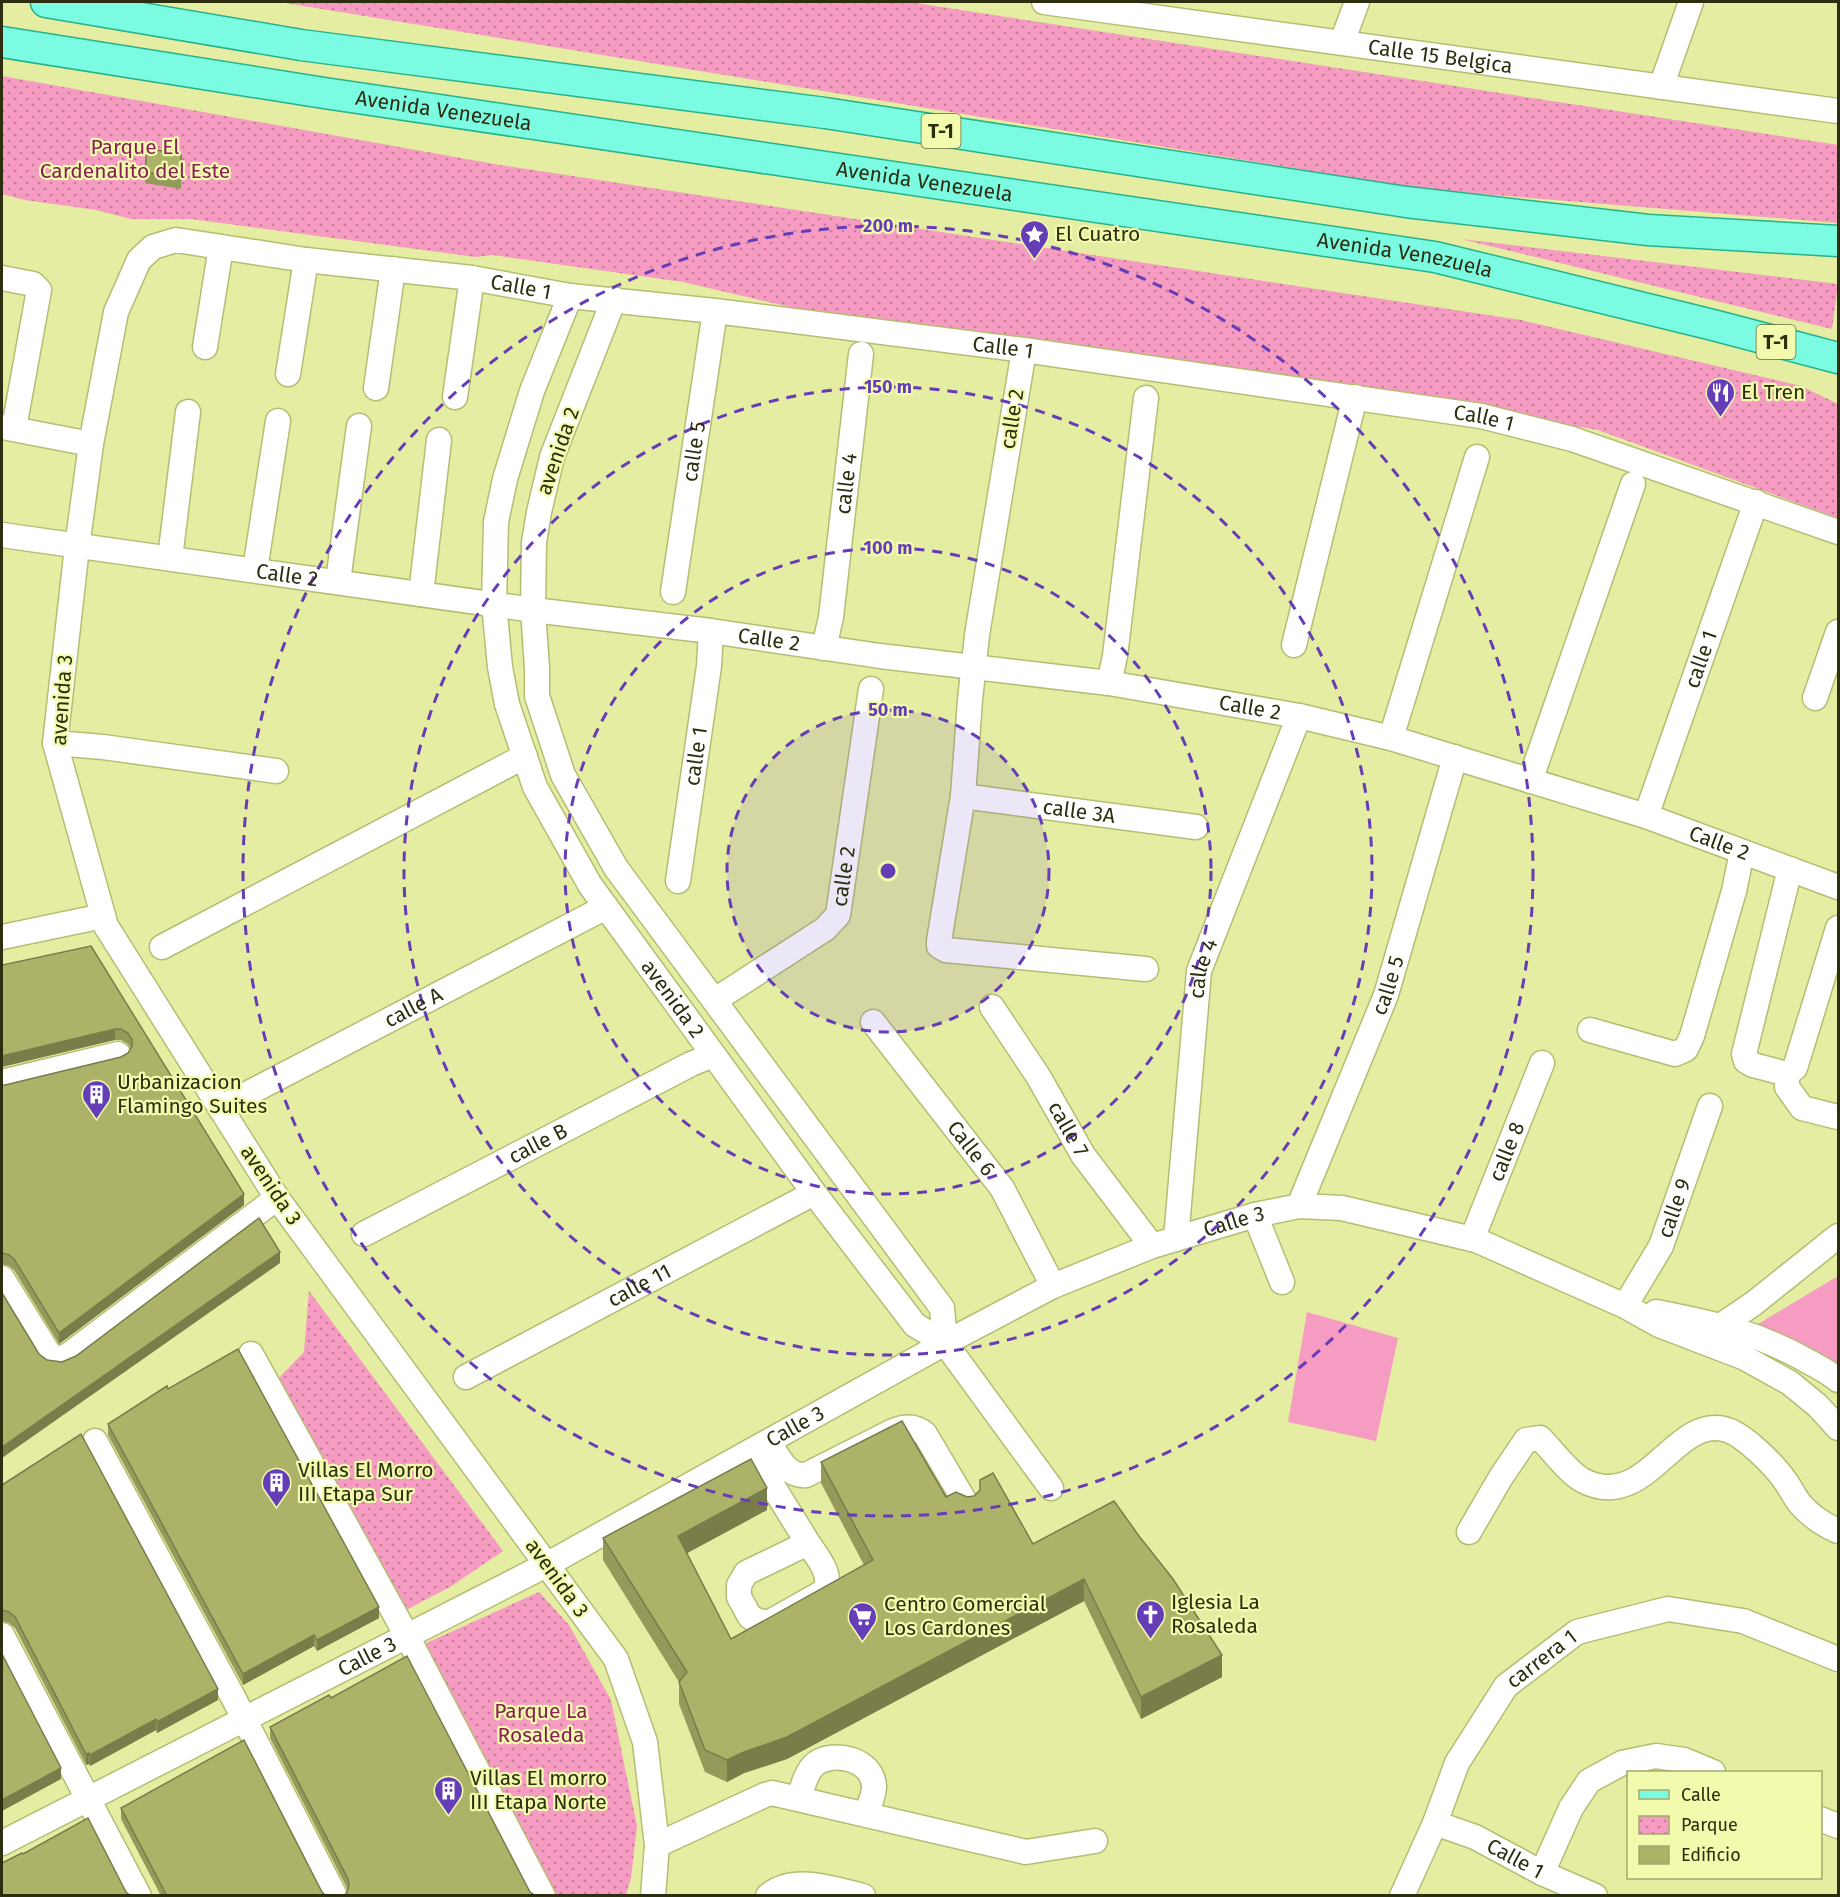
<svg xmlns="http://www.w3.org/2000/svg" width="1840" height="1897" font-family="'Fira Sans',sans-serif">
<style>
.grass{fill:#f69bc1}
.park{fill:url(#park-dots)}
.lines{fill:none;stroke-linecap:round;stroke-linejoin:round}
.minor-casing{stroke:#b5bd73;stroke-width:27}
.major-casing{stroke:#26b38b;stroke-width:33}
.minor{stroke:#fff;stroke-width:24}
.major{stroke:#7bfce2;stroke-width:30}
.wall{fill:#949a5a}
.shaded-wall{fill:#787d4a}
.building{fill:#acb369;stroke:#787d4a;stroke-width:1.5}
.ring{fill:none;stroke:#653db6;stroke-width:3;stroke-dasharray:10 8}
.labels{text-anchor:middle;stroke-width:4.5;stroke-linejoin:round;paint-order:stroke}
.shield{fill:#f2fbad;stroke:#676c3e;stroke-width:1.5}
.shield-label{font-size:20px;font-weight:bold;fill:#2c2e0f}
.street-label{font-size:21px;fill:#2c2e0f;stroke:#f2fbad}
.park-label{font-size:21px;fill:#871e55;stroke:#f2fbad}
.poi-label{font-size:21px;fill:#2c2e0f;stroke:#f2fbad;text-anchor:start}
.centre{fill:#653db6;stroke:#f2fbad;stroke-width:3}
.ring-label{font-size:18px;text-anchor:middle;font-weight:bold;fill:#653db6;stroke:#f2fbad;stroke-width:4.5;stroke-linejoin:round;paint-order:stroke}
</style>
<defs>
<pattern id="park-dots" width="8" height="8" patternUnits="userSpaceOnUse" patternTransform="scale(1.5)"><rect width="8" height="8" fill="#f69bc1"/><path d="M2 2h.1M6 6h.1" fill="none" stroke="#c77f9b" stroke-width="1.8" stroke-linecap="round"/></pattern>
</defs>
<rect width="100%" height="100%" fill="#e4eda1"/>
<g class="grass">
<path d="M1838,1276V1370L1773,1336L1758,1324Z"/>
<path d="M1307,1312L1398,1338L1376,1441L1288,1422Z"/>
</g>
<g class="park">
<path d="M279,2H909L1838,145V223L1421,189Z"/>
<path d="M2,76L500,165L1521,320L1801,386L1838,404V518L1598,430L1340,388L803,310L683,282L493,255L476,257L191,219H131L96,210L25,200L2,194Z"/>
<path d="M1461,239L1838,284L1832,329Z"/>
<path d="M309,1291L503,1551L450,1587L402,1612L277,1380L304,1352Z"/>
<path d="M539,1592L569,1625L611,1700L637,1826L631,1878L626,1895H554L420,1646Z"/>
</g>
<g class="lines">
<defs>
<g id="minor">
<path id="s1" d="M1044,2L1838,111"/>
<path d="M1342,42L1357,2"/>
<path d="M1661,87L1691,2"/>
<path d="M2,278L33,284L39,290L14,428"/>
<path id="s2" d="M570,296L532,391L505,479L496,522L494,604L500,667L507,704L535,787L590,885L814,1193L915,1325L945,1343"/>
<path d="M614,299L552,457L539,512L534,542L533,610L537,668V696L563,775L616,868L942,1308L945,1343L1051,1488"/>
<path d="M205,347L221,247"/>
<path d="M1024,350L977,635L970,700L963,796L939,941V946L946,950L1146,969"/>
<path d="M288,374L306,260"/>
<path d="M376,388L393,269"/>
<path d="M455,397L472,278"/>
<path d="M2,427L91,444"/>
<path id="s3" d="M2,535L533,610L711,631L880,656L1109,683L1299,716L1391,738L1646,816L1838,887"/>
<path d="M170,558L188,412"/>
<path d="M255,570L278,421"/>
<path d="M338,581L359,426"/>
<path id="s4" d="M673,592L715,311"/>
<path d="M421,594L439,440"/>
<path d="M1294,645L1355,397"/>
<path id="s5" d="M824,648L831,617L861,354"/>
<path d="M1109,683L1115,656L1146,398"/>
<path d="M1815,698L1838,632"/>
<path d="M1391,738L1477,457"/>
<path d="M55,743L103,747L276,771"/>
<path d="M1530,781L1633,484"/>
<path id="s6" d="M963,796L1196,827"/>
<path id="s7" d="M1646,816L1756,502"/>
<path d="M1790,869L1744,1054L1746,1061L1753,1065L1787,1074L1795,1068L1838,928"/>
<path id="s8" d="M678,881L709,666L711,631"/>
<path d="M2,937L103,916"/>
<path d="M162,947L525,756"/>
<path id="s9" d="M715,1000L825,929L838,915L871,689"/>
<path id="s10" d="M992,1007L1038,1076L1083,1155L1152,1246"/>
<path id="s11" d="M873,1022L1002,1188L1053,1286"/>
<path d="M1590,1030L1675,1054L1686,1049L1692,1036L1734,891L1742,852"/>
<path d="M1787,1074V1087L1802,1108L1838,1117"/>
<path d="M2,1082L118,1054"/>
<path id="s12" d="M220,1108L606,907"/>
<path id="s13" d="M1299,1206L1386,995L1455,757"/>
<path d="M1255,1215L1282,1282"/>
<path id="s14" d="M364,1234L691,1064L713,1055"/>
<path id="s15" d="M1176,1239L1199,971L1299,716"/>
<path id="s16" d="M1472,1239L1542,1063"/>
<path d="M2,1278L51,1357L58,1359L67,1356L277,1198"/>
<path id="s17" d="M1625,1306L1661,1246L1710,1106"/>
<path d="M1656,1312C1716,1324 1757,1332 1811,1363C1820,1368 1830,1373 1838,1380"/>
<path d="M1713,1331L1753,1304L1838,1236"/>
<path d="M251,1354L407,1636L543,1896"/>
<path id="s18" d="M466,1377L814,1193"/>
<path d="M95,1441L233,1697L335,1896"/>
<path d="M769,1442C778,1456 786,1477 806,1475L893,1431C905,1426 915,1425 925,1434L967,1505"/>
<path d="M751,1451L808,1543L746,1573L739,1585V1597L750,1617L761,1622H770L825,1591C833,1574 817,1557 808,1543"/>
<path d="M1469,1532L1501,1477L1526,1440L1540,1438C1552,1450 1568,1472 1582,1480C1645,1514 1673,1417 1724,1429C1743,1433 1775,1466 1786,1482C1791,1489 1795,1498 1801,1505C1812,1517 1824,1525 1838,1531"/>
<path d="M2,1635L139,1896"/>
<path d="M799,1798C802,1788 806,1772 815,1764C834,1750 873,1759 874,1787C874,1795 869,1806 866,1814"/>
<path d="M1820,1819L1838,1826"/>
<path id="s19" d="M1435,1823L1475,1837L1542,1873L1595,1896"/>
<path id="s20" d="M2,1843L548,1564L945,1343L1053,1286L1152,1246L1255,1215L1299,1206L1342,1208L1476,1240L1625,1306L1659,1325L1745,1358L1790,1383L1818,1406L1838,1428"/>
<path d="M657,1845L765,1795L772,1793L1026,1852L1095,1841"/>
<path d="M1542,1873L1571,1808L1589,1781L1622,1763L1656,1756L1684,1760L1713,1772"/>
<path id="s21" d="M653,1896L657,1845L645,1742L616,1659L277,1198L106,926L55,743L77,547L91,444L116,312L139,260L153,247L176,240L306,260L472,278L570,296L715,311L1024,350L1481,416L1572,439L1838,532"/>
<path d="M768,1896C793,1874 835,1889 863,1896"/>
<path id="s22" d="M1402,1896L1435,1823L1457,1763L1506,1686L1577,1632L1668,1609L1743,1621L1838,1659"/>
</g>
<g id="major">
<path d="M46,2L301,45L825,113L1406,202L1648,230L1838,241"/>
<path id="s23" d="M2,42L324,93L1435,257L1713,325L1838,358"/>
</g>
</defs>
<use href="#minor" class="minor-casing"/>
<use href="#major" class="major-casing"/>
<use href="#minor" class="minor"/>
<use href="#major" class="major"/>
</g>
<g class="wall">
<path d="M181,155V189L145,183V172Z"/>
<path d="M91,946L244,1205L59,1344L14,1270L9,1266L2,1264V1085H5L121,1057L128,1053L131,1049L128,1044L121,1040H115Z"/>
<path d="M168,1389L379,1618L317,1651L314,1646L243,1685L108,1435V1424Z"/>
<path d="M821,1462L946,1497L1033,1544L1222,1677L1141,1719L1084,1601L787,1759L744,1773L727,1782L705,1772L679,1704V1682L603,1560V1538L767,1510L687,1553L731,1639L864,1565L821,1483Z"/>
<path d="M2,1485L218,1700L157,1733L156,1730L90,1766L89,1764L86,1765L15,1628L9,1623L2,1621Z"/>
<path d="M331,1698L530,1892H347L348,1890L270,1738V1727Z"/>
<path d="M121,1808L322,1892L326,1896H161L121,1819Z"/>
</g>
<g class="shaded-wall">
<path d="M115,1029V1040L2,1067V1056Z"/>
<path d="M244,1194V1205L59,1344V1333Z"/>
<path d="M280,1252V1263L2,1458V1447Z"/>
<path d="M767,1488V1510L678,1558V1536Z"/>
<path d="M1084,1579V1601L787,1759L744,1773L727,1782V1760Z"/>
<path d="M379,1607V1618L317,1651V1640Z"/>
<path d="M314,1635V1646L243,1685V1674Z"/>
<path d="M1222,1655V1677L1141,1719V1697Z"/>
<path d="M218,1689V1700L157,1733V1722Z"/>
<path d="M156,1719V1730L90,1766V1755Z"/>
<path d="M89,1753V1764L86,1765V1754Z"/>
<path d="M61,1768V1779L2,1811V1800Z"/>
</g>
<g class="building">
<path d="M147,148L181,155V178L145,172Z"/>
<path d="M91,946L244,1194L59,1333L14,1259L9,1255L2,1253V1085H5L121,1057L128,1053L132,1046V1040L128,1033L121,1029H115L2,1056V965Z"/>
<path d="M259,1218L280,1252L2,1447V1293L39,1354L47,1360L62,1362L76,1356Z"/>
<path d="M238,1349L379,1607L317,1640L314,1635L243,1674L108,1424L167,1386L168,1389Z"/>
<path d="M902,1421L946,1497L956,1492L967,1497L974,1496L980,1490V1480L993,1473L1033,1544L1114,1501L1139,1536L1173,1579L1222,1655L1141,1697L1084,1579L787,1737L744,1752L727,1760L705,1750L679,1682L687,1672L603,1538L751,1459L767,1488L678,1536L731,1639L873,1560L821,1462Z"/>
<path d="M81,1434L218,1689L157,1722L156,1719L90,1755L89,1753L86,1754L15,1617L9,1612L2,1610V1485Z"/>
<path d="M2,1654L61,1768L2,1800Z"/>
<path d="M407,1656L530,1892L536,1896H344L347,1892L349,1885L348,1879L270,1727L329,1695L331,1698Z"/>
<path d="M244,1740L322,1892L326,1896H167L121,1808Z"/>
<path d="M88,1818L126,1892L131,1896H2V1863L22,1853L23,1854Z"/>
</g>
<circle cx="888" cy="871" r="161" fill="#653db6" fill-opacity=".12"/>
<g class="ring">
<circle cx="888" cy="871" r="161"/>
<circle cx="888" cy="871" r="323"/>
<circle cx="888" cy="871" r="484"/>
<circle cx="888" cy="871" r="645"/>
</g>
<defs>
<symbol id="sight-pin" viewBox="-11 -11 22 30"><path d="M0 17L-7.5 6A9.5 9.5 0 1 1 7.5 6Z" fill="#653db6" stroke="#f2fbad"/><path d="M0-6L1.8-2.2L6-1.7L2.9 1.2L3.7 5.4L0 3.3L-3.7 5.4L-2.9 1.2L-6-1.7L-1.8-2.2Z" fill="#fff"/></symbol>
<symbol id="restaurant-pin" viewBox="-11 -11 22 30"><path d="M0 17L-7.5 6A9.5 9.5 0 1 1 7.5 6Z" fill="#653db6" stroke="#f2fbad"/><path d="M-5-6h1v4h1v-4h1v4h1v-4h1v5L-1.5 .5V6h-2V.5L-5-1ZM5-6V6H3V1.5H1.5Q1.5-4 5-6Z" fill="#fff"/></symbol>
<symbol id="building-pin" viewBox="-11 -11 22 30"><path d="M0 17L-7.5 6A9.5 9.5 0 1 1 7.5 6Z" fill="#653db6" stroke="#f2fbad"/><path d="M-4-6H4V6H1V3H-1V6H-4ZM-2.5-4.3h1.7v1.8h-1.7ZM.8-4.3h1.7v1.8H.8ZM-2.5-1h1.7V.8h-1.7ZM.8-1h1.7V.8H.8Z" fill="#fff"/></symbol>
<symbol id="church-pin" viewBox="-11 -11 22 30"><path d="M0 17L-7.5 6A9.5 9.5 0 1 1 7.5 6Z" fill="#653db6" stroke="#f2fbad"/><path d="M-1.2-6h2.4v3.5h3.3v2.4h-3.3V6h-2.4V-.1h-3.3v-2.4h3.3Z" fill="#fff"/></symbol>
<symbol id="supermarket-pin" viewBox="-11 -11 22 30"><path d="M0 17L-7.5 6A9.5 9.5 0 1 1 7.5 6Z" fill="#653db6" stroke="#f2fbad"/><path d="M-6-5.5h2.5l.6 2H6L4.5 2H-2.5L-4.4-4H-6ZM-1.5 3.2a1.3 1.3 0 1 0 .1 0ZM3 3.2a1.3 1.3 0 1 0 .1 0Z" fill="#fff"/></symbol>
</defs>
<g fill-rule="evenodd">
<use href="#sight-pin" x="1018" y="218" width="33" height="45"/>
<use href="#restaurant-pin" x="1704" y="376" width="33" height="45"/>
<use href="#building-pin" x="80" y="1078" width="33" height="45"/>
<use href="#building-pin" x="260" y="1466" width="33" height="45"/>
<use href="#church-pin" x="1134" y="1598" width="33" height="45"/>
<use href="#supermarket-pin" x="846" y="1600" width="33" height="45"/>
<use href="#building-pin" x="432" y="1774" width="33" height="45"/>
</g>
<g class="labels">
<g class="shield">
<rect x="921.5" y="114" width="39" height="34" rx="4.5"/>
<rect x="1756.5" y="325" width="39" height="34" rx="4.5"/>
</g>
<g class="shield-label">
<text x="941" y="138">T-1</text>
<text x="1776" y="349">T-1</text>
</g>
<g class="street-label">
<text dy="7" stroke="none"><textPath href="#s1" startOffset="400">Calle 15 Belgica</textPath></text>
<text dy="7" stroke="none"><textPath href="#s23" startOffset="447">Avenida Venezuela</textPath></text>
<text dy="7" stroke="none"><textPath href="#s23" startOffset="933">Avenida Venezuela</textPath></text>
<text dy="7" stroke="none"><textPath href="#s23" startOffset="1419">Avenida Venezuela</textPath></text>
<text dy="7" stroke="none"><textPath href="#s21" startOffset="2210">Calle 1</textPath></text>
<text dy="7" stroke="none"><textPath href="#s21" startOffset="2696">Calle 1</textPath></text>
<text transform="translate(1012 419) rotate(-81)" y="7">calle 2</text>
<text dy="7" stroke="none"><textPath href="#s21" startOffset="3182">Calle 1</textPath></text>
<text transform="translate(558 451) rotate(-71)" y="7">avenida 2</text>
<text dy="7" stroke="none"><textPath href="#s4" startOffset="142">calle 5</textPath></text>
<text dy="7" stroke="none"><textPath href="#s5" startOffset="166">calle 4</textPath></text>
<text dy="7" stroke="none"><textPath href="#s3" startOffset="288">Calle 2</textPath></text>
<text dy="7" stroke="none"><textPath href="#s3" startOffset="774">Calle 2</textPath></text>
<text dy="7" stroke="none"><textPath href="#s7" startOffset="166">calle 1</textPath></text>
<text transform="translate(62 700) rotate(-86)" y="7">avenida 3</text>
<text dy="7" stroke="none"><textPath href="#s3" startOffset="1260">Calle 2</textPath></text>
<text dy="7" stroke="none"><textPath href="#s8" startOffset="126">calle 1</textPath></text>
<text dy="7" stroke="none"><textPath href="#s6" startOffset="117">calle 3A</textPath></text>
<text dy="7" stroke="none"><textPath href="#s3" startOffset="1749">Calle 2</textPath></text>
<text dy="7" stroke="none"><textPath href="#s9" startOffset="189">calle 2</textPath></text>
<text dy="7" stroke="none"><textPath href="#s15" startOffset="272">calle 4</textPath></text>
<text dy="7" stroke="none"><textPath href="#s13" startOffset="238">calle 5</textPath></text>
<text dy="7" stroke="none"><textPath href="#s2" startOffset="762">avenida 2</textPath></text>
<text dy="7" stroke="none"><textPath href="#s12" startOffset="218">calle A</textPath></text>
<text dy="7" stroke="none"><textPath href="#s10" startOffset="144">calle 7</textPath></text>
<text dy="7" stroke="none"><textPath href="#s14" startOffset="196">calle B</textPath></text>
<text dy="7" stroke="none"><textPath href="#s11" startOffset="160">Calle 6</textPath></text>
<text dy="7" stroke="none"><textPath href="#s16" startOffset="94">calle 8</textPath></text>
<text transform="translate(271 1185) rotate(56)" y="7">avenida 3</text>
<text dy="7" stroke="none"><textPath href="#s17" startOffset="110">calle 9</textPath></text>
<text dy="7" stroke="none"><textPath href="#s20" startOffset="1382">Calle 3</textPath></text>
<text dy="7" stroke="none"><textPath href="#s18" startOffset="196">calle 11</textPath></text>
<text dy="7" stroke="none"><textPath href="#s20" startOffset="896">Calle 3</textPath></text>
<text transform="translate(557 1578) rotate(54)" y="7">avenida 3</text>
<text dy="7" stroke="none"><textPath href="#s20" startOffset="410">Calle 3</textPath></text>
<text dy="7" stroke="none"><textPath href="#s22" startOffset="280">carrera 1</textPath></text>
<text dy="7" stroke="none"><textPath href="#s19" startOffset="88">Calle 1</textPath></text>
</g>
<g class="park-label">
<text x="135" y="154">Parque El<tspan x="135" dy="24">Cardenalito del Este</tspan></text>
<text x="541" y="1718">Parque La<tspan x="541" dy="24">Rosaleda</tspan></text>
</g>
<g class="poi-label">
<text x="1055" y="241">El Cuatro</text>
<text x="1741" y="399">El Tren</text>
<text x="117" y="1089">Urbanizacion<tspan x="117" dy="24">Flamingo Suites</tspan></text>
<text x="298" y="1477">Villas El Morro<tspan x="298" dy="24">III Etapa Sur</tspan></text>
<text x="1171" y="1609">Iglesia La<tspan x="1171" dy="24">Rosaleda</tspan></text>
<text x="884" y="1611">Centro Comercial<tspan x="884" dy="24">Los Cardones</tspan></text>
<text x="470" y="1785">Villas El morro<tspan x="470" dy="24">III Etapa Norte</tspan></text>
</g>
</g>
<circle cx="888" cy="871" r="9" class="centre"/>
<g class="ring-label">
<text x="888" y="232">200 m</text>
<text x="888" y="393">150 m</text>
<text x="888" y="554">100 m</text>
<text x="888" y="716">50 m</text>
</g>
<rect width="1840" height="1897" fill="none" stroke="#2c2e0f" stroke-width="6"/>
<rect x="1627" y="1771" width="195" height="108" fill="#f2fbad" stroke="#a3a96e" stroke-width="1.5"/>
<rect x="1639" y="1790" width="30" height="9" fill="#7bfce2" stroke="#a3a96e" stroke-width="1.5"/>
<text x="1681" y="1801" font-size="18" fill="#2c2e0f">Calle</text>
<rect x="1639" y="1816" width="30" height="18" fill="url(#park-dots)" stroke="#a3a96e" stroke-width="1.5"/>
<text x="1681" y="1831" font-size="18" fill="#2c2e0f">Parque</text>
<rect x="1639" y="1846" width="30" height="18" fill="#acb369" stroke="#a3a96e" stroke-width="1.5"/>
<text x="1681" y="1861" font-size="18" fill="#2c2e0f">Edificio</text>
</svg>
